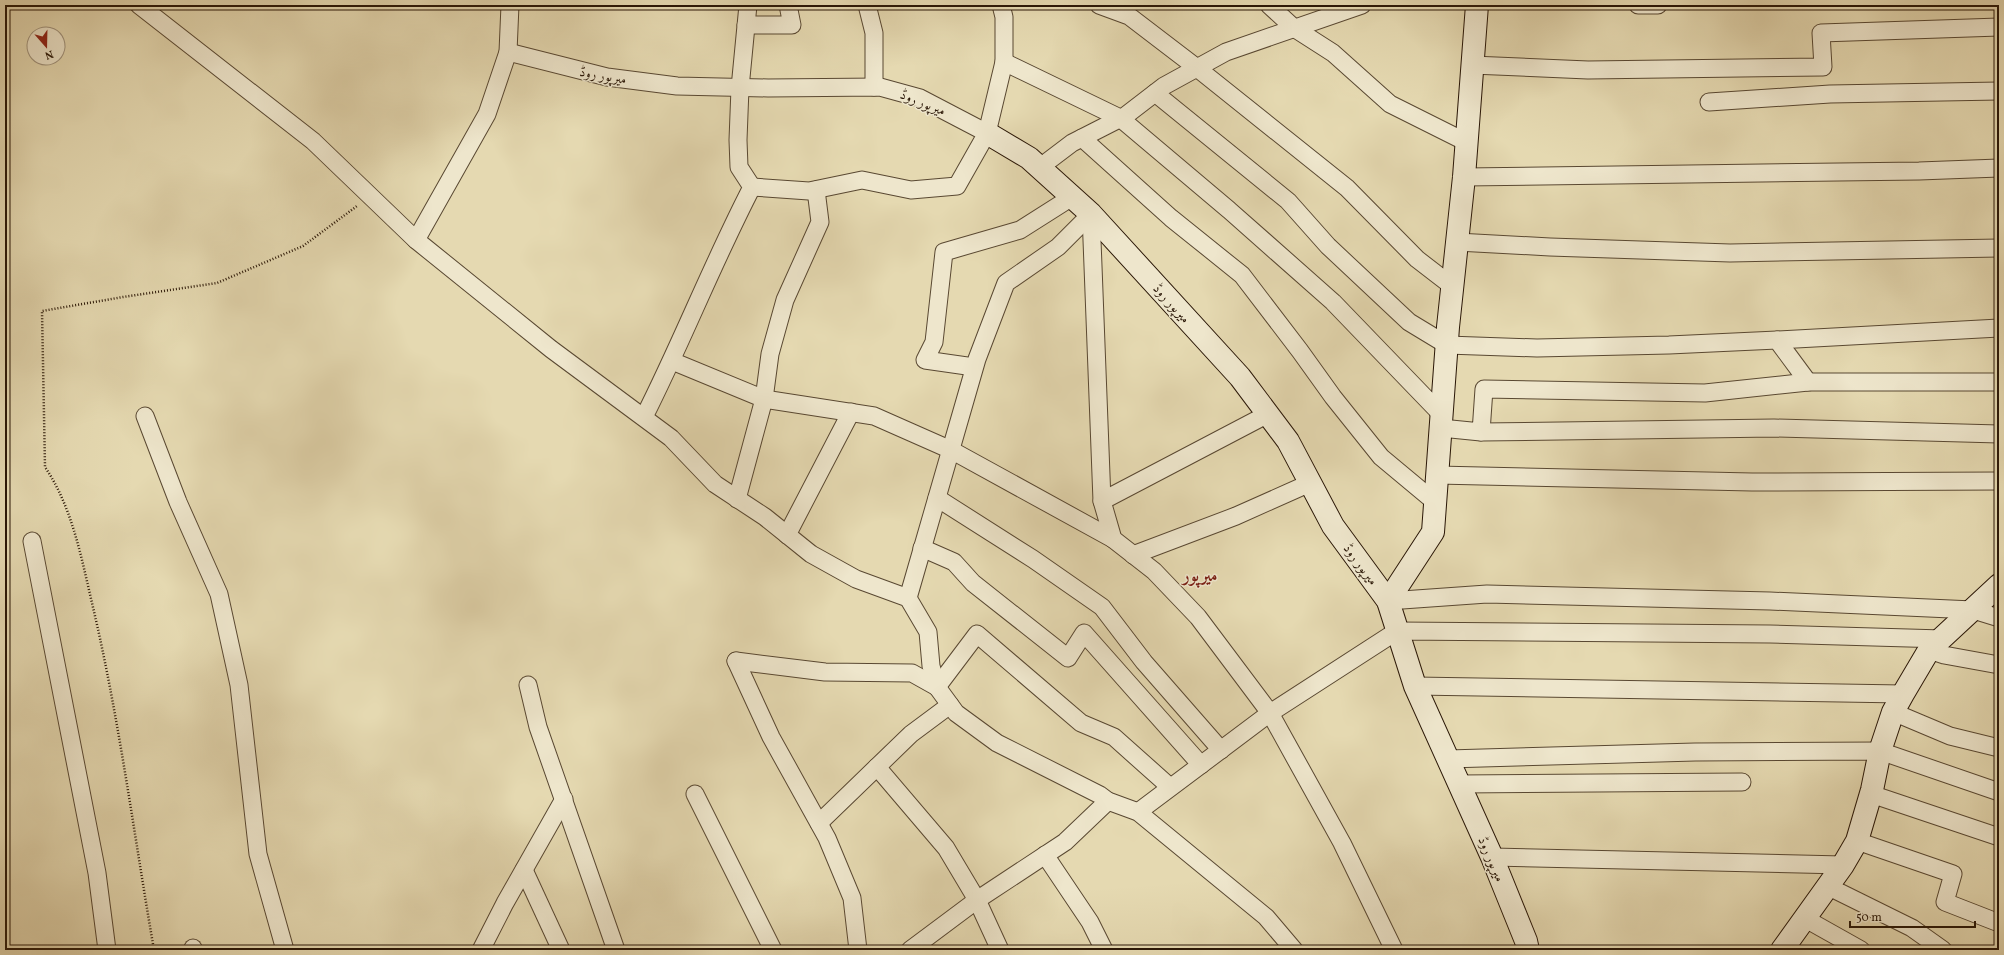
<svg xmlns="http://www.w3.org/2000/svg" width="2004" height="955" font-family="Vollkorn,Amiri,serif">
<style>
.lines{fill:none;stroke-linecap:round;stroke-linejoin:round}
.street-casing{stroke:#594832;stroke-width:19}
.secondary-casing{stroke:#2a1707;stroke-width:24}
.path{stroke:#2a1707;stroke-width:2.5;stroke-dasharray:1 2;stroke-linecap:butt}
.street{stroke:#eee6cc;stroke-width:17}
.secondary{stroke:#eee6cc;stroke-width:22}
.labels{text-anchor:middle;stroke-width:3;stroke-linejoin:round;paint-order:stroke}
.street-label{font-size:14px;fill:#2a1707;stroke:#eee6cc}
.district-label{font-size:18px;font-weight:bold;fill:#7a1f14;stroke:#eee6cc}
</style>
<rect width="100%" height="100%" fill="#e5d9b1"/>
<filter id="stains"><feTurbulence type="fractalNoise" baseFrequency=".005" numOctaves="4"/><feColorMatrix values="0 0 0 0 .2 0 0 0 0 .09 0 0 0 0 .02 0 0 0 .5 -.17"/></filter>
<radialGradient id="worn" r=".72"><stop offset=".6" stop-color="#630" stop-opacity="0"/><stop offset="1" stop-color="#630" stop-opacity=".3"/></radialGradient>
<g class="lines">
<defs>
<g id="street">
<path d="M139,5L313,141L416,240"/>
<path d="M510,5L508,52L487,114L416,240L551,349L671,438L715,484L765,517L811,554L856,579L908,598L928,632L931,666L937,687L956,713L997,743L1100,795L1108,801L1138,812L1266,917L1294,950"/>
<path d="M867,5L874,33V87"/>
<path d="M1099,5L1129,16L1197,68L1347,188L1417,259L1452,286"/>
<path d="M1269,5L1294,28L1333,53L1390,104L1466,142"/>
<path d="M1638,5H1658"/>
<path d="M746,25H792L788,5"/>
<path d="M508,52L607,77L677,86L768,88L880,87L920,98L987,133"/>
<path d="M1004,62L1120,118L1229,210L1333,302L1441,414"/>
<path d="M1472,65L1588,70L1823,67L1821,33L1999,27"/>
<path d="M1155,93L1288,201L1328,246L1409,322L1447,345L1537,348L1669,345L1777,340L1808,382"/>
<path d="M1709,102L1830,94L1999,91"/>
<path d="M1082,138L1171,218L1242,275L1300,351L1333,397L1381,457L1435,502"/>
<path d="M1039,168L1072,143L1125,116L1164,86L1226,52L1362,5"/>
<path d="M1464,177L1919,171L1999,168"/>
<path d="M752,187L809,191L862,180L911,190L957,186L987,133L1004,62V17L1001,5"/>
<path d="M1091,214L1102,501L1113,539L1154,571L1198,617L1270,713L1342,843L1394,950"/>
<path d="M1457,242L1550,247L1730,253L1999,248"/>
<path d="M1777,340L1999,328"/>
<path d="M672,361L764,399L874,416L951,450L1113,539"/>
<path d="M974,367L925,360L934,342L944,252L1020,230L1072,197"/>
<path d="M145,416L178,502L219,594L239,685L258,854L285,950"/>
<path d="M644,417C682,342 713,262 752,187L739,167L738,140L740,88L748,5"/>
<path d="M1441,428L1481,432L1484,389L1705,393L1808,382H1999"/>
<path d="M1481,432L1774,428L1999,434"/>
<path d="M1437,475L1752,482L1999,481"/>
<path d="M937,498L1033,559L1102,607L1144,662L1221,750"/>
<path d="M737,499L764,399L770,354L785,300L820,222L816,190"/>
<path d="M1102,501L1268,414"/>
<path d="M787,535L851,412"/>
<path d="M32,541L97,873L107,950"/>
<path d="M922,548L954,562L973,583L1068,658L1084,633L1201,765"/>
<path d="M1133,555L1236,516L1310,483"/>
<path d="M908,598L977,359L1006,283L1058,247L1091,214"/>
<path d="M1388,601L1487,594L1770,601L1973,610L1999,618"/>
<path d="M1929,650L1944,655L1999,665"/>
<path d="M736,661L825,672L912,673L937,687L977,634L1081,723L1114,737L1170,787"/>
<path d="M736,661L771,737L827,838L852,898L858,950"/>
<path d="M528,685L538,727L616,950"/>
<path d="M1415,686L1903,694"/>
<path d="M1893,712L1950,736L1999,748"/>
<path d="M1448,759L1695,752L1880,751L1999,792"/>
<path d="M877,767L946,848L977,900L1000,950"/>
<path d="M1459,784L1742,782"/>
<path d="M695,794L773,950"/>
<path d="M1871,794L1999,837"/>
<path d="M1138,812L1270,713L1397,631L1770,634L1943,639"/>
<path d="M819,823L911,734L950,705"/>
<path d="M1857,841L1953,874L1945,902L1999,923"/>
<path d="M1045,855L1090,922L1104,950"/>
<path d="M1492,857L1843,865"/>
<path d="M524,870L561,950"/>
<path d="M1827,886L1912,928L1943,950"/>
<path d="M1804,918L1861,950"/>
<path d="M193,948V950"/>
<path d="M481,950L505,903L564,799"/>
<path d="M910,950L977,900L1065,842L1108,801"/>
</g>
<g id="secondary">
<path d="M987,133L1029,158L1091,214L1240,377L1288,441L1333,526L1388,601L1415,686L1492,857L1526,941L1528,950"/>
<path d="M1388,601L1433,532L1448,327L1464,177L1477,5"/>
<path d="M1782,950L1843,865L1857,841L1872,790L1880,751L1893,712L1903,694L1929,650L1999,585"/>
</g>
</defs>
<use href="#street" class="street-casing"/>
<use href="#secondary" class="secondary-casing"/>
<path class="path" d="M154,950C134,835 119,717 92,603C81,556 72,507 45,467L42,311L123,297L217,283L303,246L357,206"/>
<use href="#street" class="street"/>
<use href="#secondary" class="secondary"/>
</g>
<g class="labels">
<g class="street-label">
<text transform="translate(603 75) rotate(10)" y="5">میرپور روڈ</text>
<text transform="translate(923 102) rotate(22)" y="5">میرپور روڈ</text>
<text transform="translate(1172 303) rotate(48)" y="5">میرپور روڈ</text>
<text transform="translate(1361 564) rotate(53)" y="5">میرپور روڈ</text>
<text transform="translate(1492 859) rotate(67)" y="5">میرپور روڈ</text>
</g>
<g class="district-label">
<text x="1200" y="581">میرپور</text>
</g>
</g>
<rect width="2004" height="955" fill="none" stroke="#e5d9b1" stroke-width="20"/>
<rect x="6" y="6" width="1992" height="943" fill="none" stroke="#2a1707" stroke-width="2"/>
<rect x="10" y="10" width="1984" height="935" fill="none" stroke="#2a1707"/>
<g transform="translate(46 46) rotate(160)"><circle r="19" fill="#eee6cc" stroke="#a0937d"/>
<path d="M0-3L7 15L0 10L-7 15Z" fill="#8f2418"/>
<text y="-6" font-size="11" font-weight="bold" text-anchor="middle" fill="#2a1707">N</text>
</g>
<path d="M1850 921v6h125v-6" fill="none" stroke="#2a1707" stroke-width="2"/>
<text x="1856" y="921" font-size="12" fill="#2a1707" stroke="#eee6cc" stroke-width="3" paint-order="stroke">50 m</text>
<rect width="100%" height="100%" filter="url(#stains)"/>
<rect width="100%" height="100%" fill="url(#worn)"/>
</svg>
